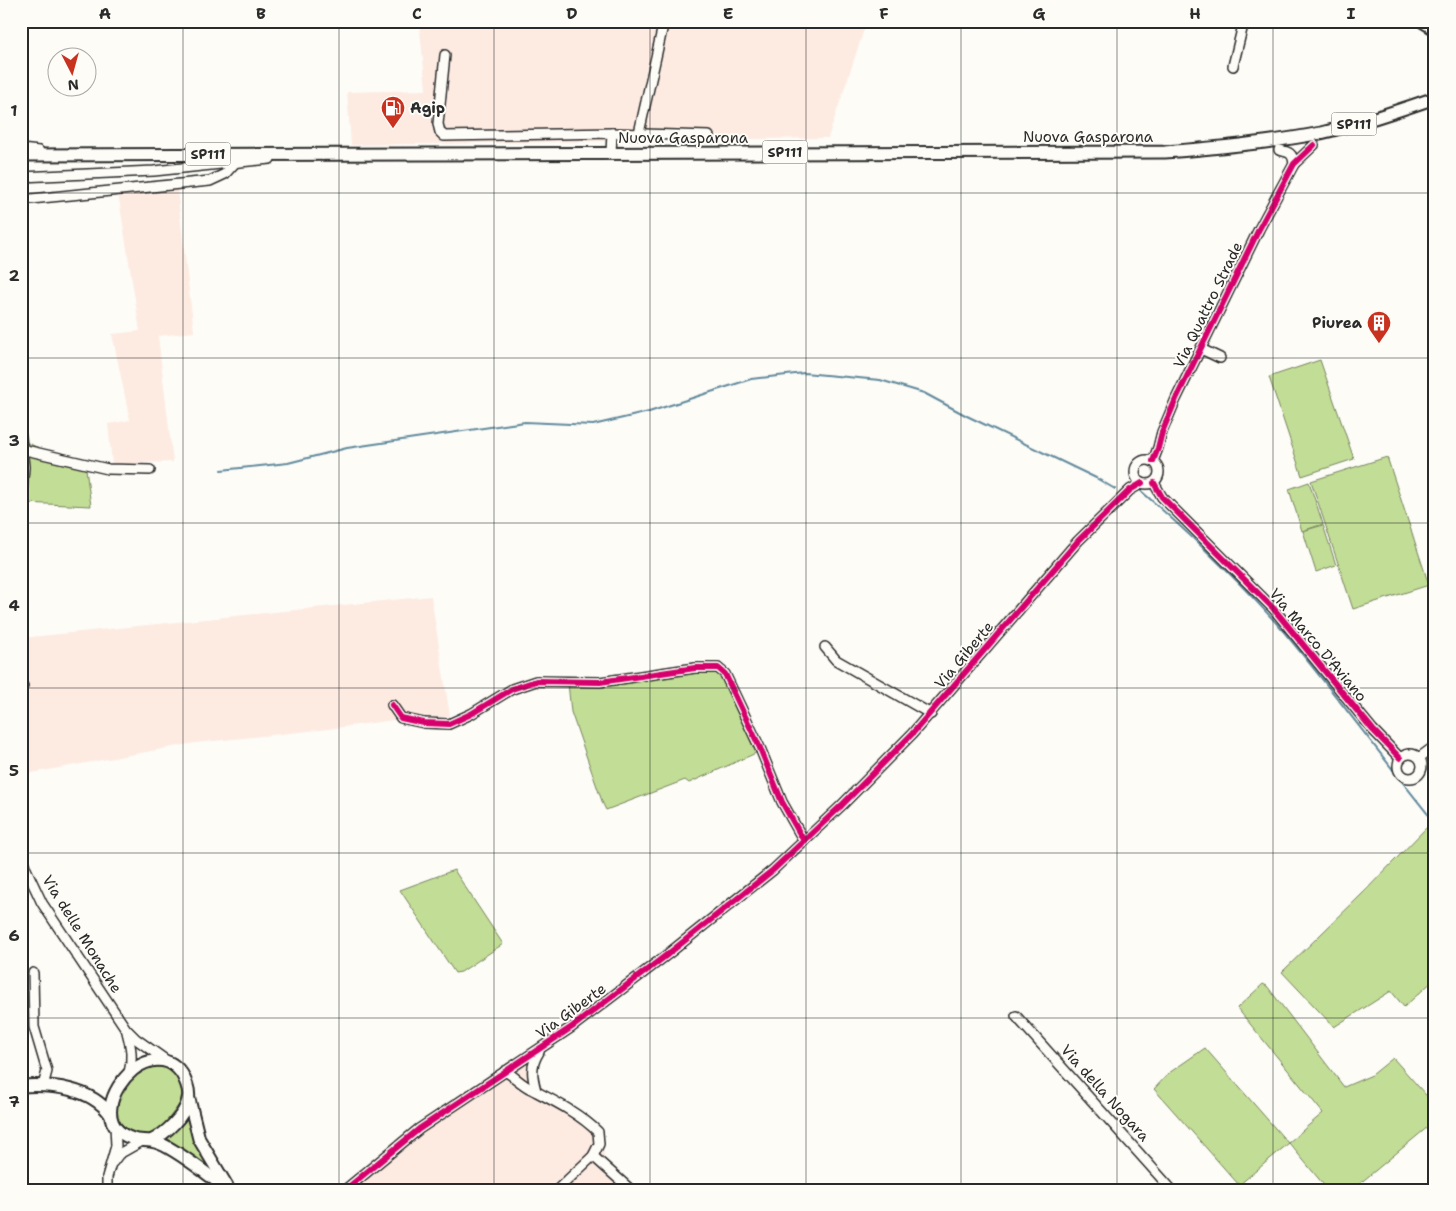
<svg xmlns="http://www.w3.org/2000/svg" width="1456" height="1211" font-family="'Shantell Sans',sans-serif">
<style>
.built{fill:#fdebe2}
.green{fill:#c2dd95;stroke:#768460}
.lines{fill:none;stroke-linecap:round;stroke-linejoin:round}
.stream{stroke:#628a9d;stroke-width:2}
.minor-casing{stroke:#2b2b2b;stroke-width:12}
.major-casing{stroke:#2b2b2b;stroke-width:15}
.minor{stroke:#fdfcf7;stroke-width:9}
.major{stroke:#fdfcf7;stroke-width:11}
.cycleway-casing{stroke:#fdfcf7;stroke-width:9}
.cycleway{stroke:#d6006c;stroke-width:6}
.grid{fill:none;stroke:#2b2b2b;stroke-width:1;stroke-opacity:0.55}
.labels{text-anchor:middle;stroke-width:4;stroke-linejoin:round;paint-order:stroke}
.shield{fill:#fdfcf7;stroke:#6a6a68;stroke-width:1}
.shield-label{font-size:14px;font-weight:bold;fill:#2b2b2b}
.poi-label{font-size:15px;font-weight:bold;fill:#2b2b2b;stroke:#fdfcf7;text-anchor:start}
.street-label{font-size:15px;fill:#2b2b2b;stroke:#fdfcf7}
.neatline{fill:none;stroke:#2b2b2b;stroke-width:2}
.grid-label{font-size:16px;text-anchor:middle;font-weight:bold;fill:#2b2b2b}
</style>
<rect width="100%" height="100%" fill="#fdfcf7"/>
<filter id="ink" filterUnits="userSpaceOnUse"><feTurbulence type="fractalNoise" baseFrequency=".02" numOctaves="2"/><feDisplacementMap in="SourceGraphic" scale="10" xChannelSelector="R" yChannelSelector="G"/><feConvolveMatrix kernelMatrix="1 2 1 2 8 2 1 2 1" color-interpolation-filters="sRGB"/></filter>
<g filter="url(#ink)">
<g class="built">
<path d="M419,21H867L828,138L351,145L347,92L426,90Z"/>
<path d="M177,189L194,332L158,336L173,462L112,464L108,424L130,420L112,334L140,331L118,193Z"/>
<path d="M431,596L450,716L438,718L424,717L386,721L328,729L195,743L21,775V638Z"/>
<path d="M542,1051L534,1078L550,1095L602,1126L604,1157L640,1190H352L407,1143L437,1120Z"/>
</g>
<g class="green">
<path d="M1320,360L1354,459L1302,476L1269,377Z"/>
<path d="M21,440L86,469L91,506L24,503L21,527Z"/>
<path d="M1387,457L1429,585L1353,609L1311,481Z"/>
<path d="M1309,482L1323,524L1302,531L1289,489Z"/>
<path d="M1323,525L1336,565L1316,572L1303,531Z"/>
<path d="M709,667L719,673L756,753L689,783L685,780L606,810L603,804L571,712L568,683Z"/>
<path d="M1429,825L1435,832V979L1404,1007L1391,991L1334,1027L1282,972L1361,895Z"/>
<path d="M454,870L503,944L461,972L455,973L400,890Z"/>
<path d="M1263,984L1267,986L1344,1087L1372,1075L1393,1058L1433,1103L1435,1101V1121L1352,1190H1328L1289,1143L1239,1185L1154,1089L1169,1073L1205,1048L1288,1143L1323,1113L1237,1008Z"/>
<path d="M150,1066L164,1067L174,1073L179,1082L182,1093L180,1103L162,1128L154,1134L147,1135L128,1133L119,1125L114,1113L118,1094L140,1068Z"/>
<path d="M186,1112L197,1141L225,1183L187,1152L167,1138Z"/>
</g>
<g class="lines">
<g class="stream">
<path d="M221,470L288,463L347,448L525,422L593,425L649,412L751,379L804,373L880,380L924,393L967,416L1096,478L1115,489"/>
<path d="M1141,491C1191,535 1241,582 1284,632C1336,694 1384,760 1435,823"/>
</g>
<defs>
<g id="minor">
<path d="M445,55L438,124L440,132L444,136L612,133L709,136"/>
<path d="M1233,66L1244,21"/>
<path d="M639,133L664,21"/>
<path d="M21,149L39,151"/>
<path d="M1279,150C1289,152 1293,153 1294,164"/>
<path d="M611,153L612,133"/>
<path d="M21,177L154,171L270,159"/>
<path d="M21,200L210,181L225,174L234,164"/>
<path d="M1201,349L1220,358"/>
<path d="M21,437L24,467L21,502"/>
<path d="M21,449L108,469L150,470"/>
<circle cx="1147" cy="472" r="12"/>
<path d="M1153,461L1158,448L1162,432L1176,399L1259,229L1294,164L1314,145"/>
<path d="M1154,483L1162,497L1273,608L1373,730L1400,758"/>
<path d="M825,647L836,660L931,714"/>
<path d="M21,685L23,686"/>
<path d="M392,705L401,718L424,723L449,724L471,714L512,689L536,681L600,682L695,668H718L725,674L760,748L782,802L804,841"/>
<circle cx="1410" cy="766" r="12"/>
<path d="M1420,757L1435,746"/>
<path d="M21,851L25,867L42,903L126,1029L136,1039L167,1061"/>
<path d="M33,973L34,1027L47,1071L43,1086"/>
<path d="M1016,1016L1172,1190"/>
<path d="M127,1032C131,1047 133,1058 129,1073"/>
<path d="M505,1071C514,1076 521,1084 531,1089C554,1101 579,1113 598,1132L599,1144L593,1156L557,1190"/>
<path d="M536,1091C532,1076 530,1066 539,1052"/>
<path d="M593,1156L631,1190"/>
<path d="M113,1162L119,1154L142,1141"/>
<path d="M107,1190V1177L116,1146L115,1126"/>
<path d="M345,1190L419,1129L572,1027L668,954L773,870L842,805L912,734L1078,541L1130,490L1142,483"/>
</g>
<g id="major">
<path d="M1422,21L1435,29"/>
<path d="M21,155L1165,152C1217,148 1270,143 1321,133C1360,124 1397,111 1435,98"/>
<path d="M21,1086C52,1084 91,1088 110,1114"/>
<path d="M189,1099L199,1139L227,1186"/>
<path d="M151,1141C165,1134 185,1116 188,1100C190,1093 187,1084 184,1078C182,1072 174,1064 168,1062C156,1058 143,1062 133,1070C111,1088 96,1127 133,1139C139,1141 145,1140 151,1141C157,1142 164,1145 169,1148C190,1160 209,1175 228,1190"/>
</g>
</defs>
<use href="#minor" class="minor-casing"/>
<use href="#major" class="major-casing"/>
<use href="#minor" class="minor"/>
<use href="#major" class="major"/>
<defs>
<g id="cycleway">
<path d="M1153,461L1158,448L1162,432L1176,399L1259,229L1294,164L1314,145"/>
<path d="M1154,483L1162,497L1273,608L1373,730L1400,758"/>
<path d="M392,705L401,718L424,723L449,724L471,714L512,689L536,681L600,682L695,668H718L725,674L760,748L782,802L804,841"/>
<path d="M345,1190L419,1129L572,1027L668,954L773,870L842,805L912,734L1078,541L1130,490L1142,483"/>
</g>
</defs>
<use href="#cycleway" class="cycleway-casing"/>
<use href="#cycleway" class="cycleway"/>
</g>
</g>
<path class="grid" d="M183,21V1190M339,21V1190M494,21V1190M650,21V1190M806,21V1190M961,21V1190M1117,21V1190M1273,21V1190M21,193H1435M21,358H1435M21,523H1435M21,688H1435M21,853H1435M21,1018H1435"/>
<defs>
<symbol id="fuel-pin" viewBox="-11 -11 22 30"><path d="M0 17L-7.5 6A9.5 9.5 0 1 1 7.5 6Z" fill="#c8321e" stroke="#fdfcf7"/><path d="M-5.5-6h7V0h2V4h1.3V-2.5L3-4.5l.8-.8L6-3V5H2.5V1h-1V6h-7ZM-4.2-4.7v3.2H.2V-4.7Z" fill="#fff"/></symbol>
<symbol id="building-pin" viewBox="-11 -11 22 30"><path d="M0 17L-7.5 6A9.5 9.5 0 1 1 7.5 6Z" fill="#c8321e" stroke="#fdfcf7"/><path d="M-4-6H4V6H1V3H-1V6H-4ZM-2.5-4.3h1.7v1.8h-1.7ZM.8-4.3h1.7v1.8H.8ZM-2.5-1h1.7V.8h-1.7ZM.8-1h1.7V.8H.8Z" fill="#fff"/></symbol>
</defs>
<g fill-rule="evenodd">
<use href="#fuel-pin" x="379" y="94" width="28" height="38"/>
<use href="#building-pin" x="1365" y="309" width="28" height="38"/>
</g>
<g class="labels">
<g class="shield">
<rect x="1331.5" y="112.5" width="45" height="23" rx="4"/>
<rect x="762.5" y="140.5" width="45" height="23" rx="4"/>
<rect x="185.5" y="142.5" width="45" height="23" rx="4"/>
</g>
<g class="shield-label">
<text x="1354" y="129">SP111</text>
<text x="785" y="157">SP111</text>
<text x="208" y="159">SP111</text>
</g>
<g class="poi-label">
<text x="410" y="113">Agip</text>
<text x="1362" y="328" text-anchor="end">Piurea</text>
</g>
<g class="street-label">
<text x="1088" y="142">Nuova Gasparona</text>
<text x="683" y="143">Nuova Gasparona</text>
<text transform="translate(1208 305) rotate(-64)" y="5">Via Quattro Strade</text>
<text transform="translate(1318 645) rotate(50)" y="5">Via Marco D'Aviano</text>
<text transform="translate(964 655) rotate(-50)" y="5">Via Giberte</text>
<text transform="translate(82 934) rotate(58)" y="5">Via delle Monache</text>
<text transform="translate(571 1011) rotate(-36)" y="5">Via Giberte</text>
<text transform="translate(1105 1093) rotate(48)" y="5">Via della Nogara</text>
</g>
</g>
<rect width="1456" height="1211" fill="none" stroke="#fdfcf7" stroke-width="55"/>
<g transform="translate(72 72) rotate(174)"><circle r="24" fill="#fdfcf7" stroke="#a9a8a5"/>
<path d="M0-4L9 19L0 12L-9 19Z" fill="#c8321e"/>
<text y="-8" font-size="14" font-weight="bold" text-anchor="middle" fill="#2b2b2b">N</text>
</g>
<rect x="28" y="28" width="1400" height="1156" class="neatline"/>
<g class="grid-label">
<text x="105" y="19">A</text>
<text x="261" y="19">B</text>
<text x="417" y="19">C</text>
<text x="572" y="19">D</text>
<text x="728" y="19">E</text>
<text x="884" y="19">F</text>
<text x="1039" y="19">G</text>
<text x="1195" y="19">H</text>
<text x="1351" y="19">I</text>
<text x="14" y="116">1</text>
<text x="14" y="281">2</text>
<text x="14" y="446">3</text>
<text x="14" y="611">4</text>
<text x="14" y="776">5</text>
<text x="14" y="941">6</text>
<text x="14" y="1107">7</text>
</g>
</svg>
